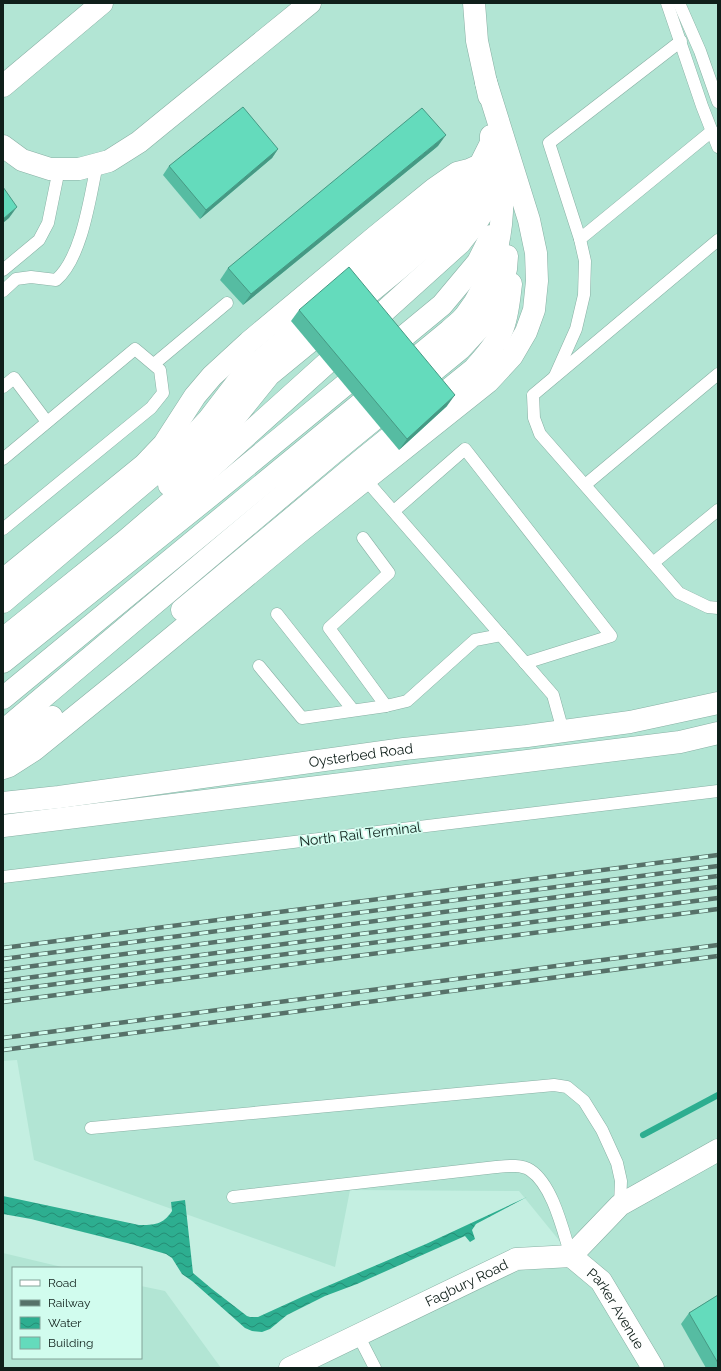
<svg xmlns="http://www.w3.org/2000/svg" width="721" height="1371" font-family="Raleway,sans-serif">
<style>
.built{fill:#b2e5d4}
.water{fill:url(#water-waves)}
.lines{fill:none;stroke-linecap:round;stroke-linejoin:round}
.stream{stroke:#2dae90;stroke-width:6}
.service-casing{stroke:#88b0a4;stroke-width:13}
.minor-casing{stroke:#88b0a4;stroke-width:23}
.service{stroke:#fff;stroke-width:12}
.minor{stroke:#fff;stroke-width:22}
.rail-casing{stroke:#577169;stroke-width:4.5}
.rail{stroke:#d1fcee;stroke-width:3;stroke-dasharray:9;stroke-linecap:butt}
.wall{fill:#56bca2}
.shaded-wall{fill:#469984}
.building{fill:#64dbbc;stroke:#469984}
.labels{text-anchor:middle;stroke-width:3.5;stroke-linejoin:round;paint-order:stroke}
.street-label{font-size:14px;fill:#0f1f1a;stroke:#d1fcee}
</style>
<defs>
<pattern id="water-waves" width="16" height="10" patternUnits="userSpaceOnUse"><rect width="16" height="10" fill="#2dae90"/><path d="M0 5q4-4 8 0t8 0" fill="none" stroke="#258d75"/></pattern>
</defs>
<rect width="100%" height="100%" fill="#c4efe1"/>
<g class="built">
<path d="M3,3H718V1368H290L516,1259L571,1255L519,1191L350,1190L335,1267L34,1160L17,1060L3,1061Z"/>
<path d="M3,1253L66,1268H13V1358H141V1286L165,1291L221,1368H3Z"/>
</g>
<path class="water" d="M3,1196L139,1225C154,1225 163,1225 172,1211L171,1202L185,1200L193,1273L212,1289L247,1316L250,1317H258L304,1296L426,1244L527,1197L476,1224L472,1230L475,1239L470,1242L465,1236L357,1284L325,1296L287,1315L270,1329L262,1332L252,1331L245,1328L192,1281L182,1274L172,1258L166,1254L131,1244L31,1219L3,1214Z"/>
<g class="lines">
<path class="stream" d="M643,1135L718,1095"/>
<defs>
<g id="service">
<path d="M667,3L702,106L718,147"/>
<path d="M679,3L700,51L718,102"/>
<path d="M580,239L549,143L681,41"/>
<path d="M718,240L533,395L534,418L540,434L653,563L718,510"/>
<path d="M3,270L39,240L48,223L59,169"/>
<path d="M3,291L16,279L31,277L56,280C82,258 90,197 97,164"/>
<path d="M154,364L227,303"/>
<path d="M555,376L576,329L584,295L585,261L580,239L712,131"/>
<path d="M3,387L14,378L47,422"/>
<path d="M3,459L135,349L160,370L163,393L151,408L3,529"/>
<path d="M366,480L553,695L563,731"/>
<path d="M585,485L718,374"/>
<path d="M394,511L465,449L611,636L525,663"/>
<path d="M363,538L389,573L329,628L386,706L407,701L475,640L501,635"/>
<path d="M653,563L679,593L708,607L718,608"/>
<path d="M277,614L353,710"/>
<path d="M259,666L302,718L386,706"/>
<path d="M3,877L718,791"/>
<path d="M91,1128L554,1085L567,1087L584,1101L602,1130L617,1163L621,1181L620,1205"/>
<path d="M233,1197L496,1167C507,1166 521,1164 530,1170C553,1185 563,1231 571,1256"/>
<path d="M358,1335L375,1368"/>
</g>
<g id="minor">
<path d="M474,3L477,41L489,96"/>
<path d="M3,86L102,3"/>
<path d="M3,146L22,160L50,169H79L109,161L139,142L161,124L310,3"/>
<path d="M169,485L182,474L224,431L269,375L397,270L479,200L482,194"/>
<path d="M3,580L144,465L164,444L195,396L212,376L249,342L375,237L434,189L457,173L469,170L480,165L491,143V136"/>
<path d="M3,602L172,459L209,419L242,376L384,256L474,183L485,171L486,166"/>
<path d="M182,610L364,458L474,369C484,357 496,345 502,330C508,316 509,299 511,284"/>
<path d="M3,639L125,541L207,471L460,243C468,232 478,222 484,210C494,192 500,160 497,139"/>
<path d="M3,662L221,487L442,305L478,262L491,236"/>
<path d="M3,698L449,331C454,326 460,322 465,316C496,277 506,226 501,177"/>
<path d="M3,731L333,453L460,349L483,324L498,297L506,269L507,256"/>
<path d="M3,749L28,735L52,717"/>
<path d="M3,768L9,766L34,750L134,669L297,534L488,382L512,356L526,332L534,310L537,281L536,253L529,220L486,82"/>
<path id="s1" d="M3,803L59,797L404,749L527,736L630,722L718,703"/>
<path d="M3,826L680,742L718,733"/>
<path id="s2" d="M571,1256L601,1281L653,1368"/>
<path id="s3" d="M290,1368L516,1259L571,1256L620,1205L718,1150"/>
</g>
</defs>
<use href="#service" class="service-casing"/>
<use href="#minor" class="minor-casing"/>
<use href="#service" class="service"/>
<use href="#minor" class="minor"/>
<defs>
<g id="rail">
<path d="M3,948L718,855"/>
<path d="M3,959L718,866"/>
<path d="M3,970L718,876"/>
<path d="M3,981L718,887"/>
<path d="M3,991L718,898"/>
<path d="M3,1002L718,909"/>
<path d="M3,1038L718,945"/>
<path d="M3,1050L718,956"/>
</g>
</defs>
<use href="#rail" class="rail-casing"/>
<use href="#rail" class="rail"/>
</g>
<g class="wall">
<path d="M438,146L243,305L220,280L228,268Z"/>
<path d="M278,149L272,158L200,219L163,175L169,166Z"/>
<path d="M299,310L447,406L399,450L291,321Z"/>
<path d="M718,1295V1368H706L681,1324L689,1313Z"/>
</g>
<g class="shaded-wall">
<path d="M446,135L438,146L243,305L251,294Z"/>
<path d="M278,149L272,158L200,219L206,210Z"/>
<path d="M17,207L9,218L3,223V219Z"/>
<path d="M455,395L447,406L399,450L407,439Z"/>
</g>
<g class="building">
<path d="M243,107L278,149L206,210L169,166Z"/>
<path d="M422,108L446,135L251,294L228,268Z"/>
<path d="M3,187L17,207L3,219Z"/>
<path d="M349,267L455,395L407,439L299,310Z"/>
<path d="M718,1295V1363L689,1313Z"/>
</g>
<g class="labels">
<g class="street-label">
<text dy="5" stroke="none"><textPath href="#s1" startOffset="361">Oysterbed Road</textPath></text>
<text transform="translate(360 834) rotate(-7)" y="5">North Rail Terminal</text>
<text dy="5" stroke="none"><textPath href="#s3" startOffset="196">Fagbury Road</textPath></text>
<text dy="5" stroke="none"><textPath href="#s2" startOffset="70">Parker Avenue</textPath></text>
</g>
</g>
<rect width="721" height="1371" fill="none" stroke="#0f1f1a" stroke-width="8"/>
<rect x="12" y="1267" width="130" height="92" fill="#d1fcee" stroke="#83a499"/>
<rect x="20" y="1280" width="20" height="6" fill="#ffffff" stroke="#83a499"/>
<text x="48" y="1287" font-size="12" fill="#0f1f1a">Road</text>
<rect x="20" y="1300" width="20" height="6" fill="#577169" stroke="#83a499"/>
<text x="48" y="1307" font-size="12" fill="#0f1f1a">Railway</text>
<rect x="20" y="1317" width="20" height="12" fill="url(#water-waves)" stroke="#83a499"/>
<text x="48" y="1327" font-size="12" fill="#0f1f1a">Water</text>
<rect x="20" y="1337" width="20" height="12" fill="#64dbbc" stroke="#83a499"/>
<text x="48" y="1347" font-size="12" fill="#0f1f1a">Building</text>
</svg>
